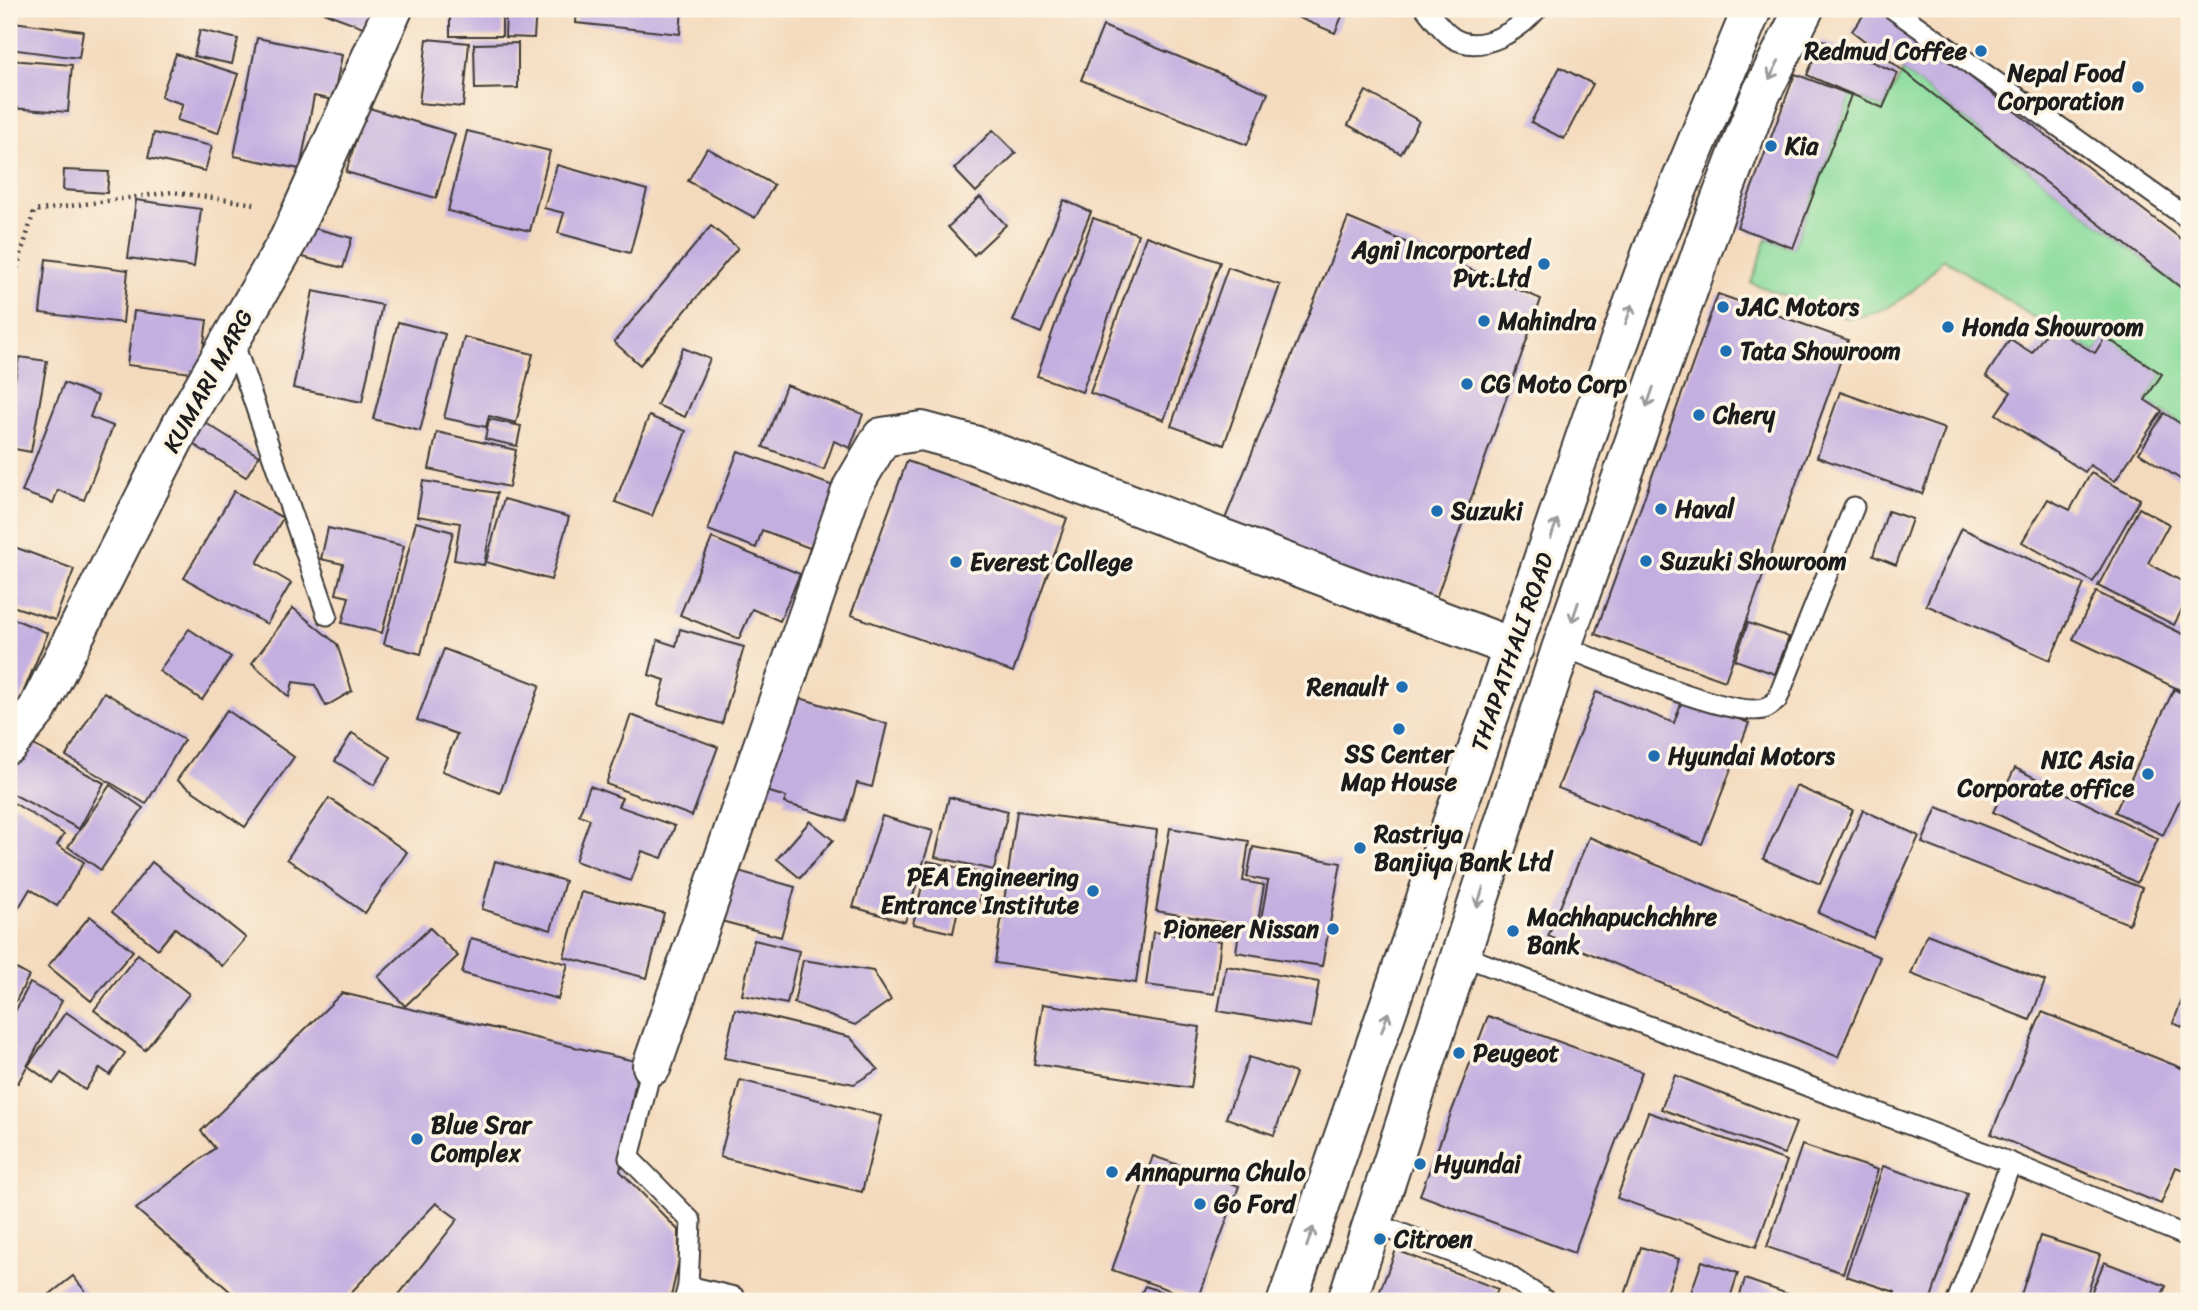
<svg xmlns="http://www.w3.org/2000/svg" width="2198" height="1310" font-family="Sriracha,sans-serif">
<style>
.green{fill:#8adc9c;stroke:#537c5c;stroke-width:2}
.building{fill:#c4b0e0}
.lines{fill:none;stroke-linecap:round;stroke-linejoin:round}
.service-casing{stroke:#3c3834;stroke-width:23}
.minor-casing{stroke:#3c3834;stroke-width:42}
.trunk-casing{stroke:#3c3834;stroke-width:42}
.path{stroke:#3c3834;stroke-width:4.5;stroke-dasharray:2 5;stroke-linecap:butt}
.service{stroke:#fff;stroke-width:19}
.minor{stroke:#fff;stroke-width:38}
.trunk{stroke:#fff;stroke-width:38}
.oneway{stroke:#999}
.poi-dot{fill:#1f6fb2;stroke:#fcf5e5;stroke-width:2.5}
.labels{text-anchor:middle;stroke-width:7;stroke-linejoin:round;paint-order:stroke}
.poi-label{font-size:24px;font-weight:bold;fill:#1c1c1c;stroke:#fcf5e5;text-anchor:start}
.street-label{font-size:24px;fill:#1c1c1c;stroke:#fcf5e5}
</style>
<rect width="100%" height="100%" fill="#fcf5e5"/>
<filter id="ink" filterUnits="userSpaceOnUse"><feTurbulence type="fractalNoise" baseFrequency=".0143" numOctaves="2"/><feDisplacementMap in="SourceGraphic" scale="14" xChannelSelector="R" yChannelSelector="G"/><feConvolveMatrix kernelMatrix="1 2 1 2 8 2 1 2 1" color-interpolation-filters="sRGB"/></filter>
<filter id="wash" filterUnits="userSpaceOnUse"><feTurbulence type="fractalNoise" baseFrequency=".00686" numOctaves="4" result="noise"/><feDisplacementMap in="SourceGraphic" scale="28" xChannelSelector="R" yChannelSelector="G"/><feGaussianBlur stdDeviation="1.57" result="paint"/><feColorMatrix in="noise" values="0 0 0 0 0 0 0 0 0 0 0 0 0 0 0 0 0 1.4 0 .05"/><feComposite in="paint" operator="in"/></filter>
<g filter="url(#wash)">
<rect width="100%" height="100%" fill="#f4dabd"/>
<path class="green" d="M1903,71L2189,294V429L2145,400L2162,374L2105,338L2095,353L2067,335L2065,338L1943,258C1918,291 1889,315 1846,318L1751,283L1767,239L1793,248L1851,95L1883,108Z"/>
<g id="blocks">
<g class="building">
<path d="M315,9H379L371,30Z"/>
<rect x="450" y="9" width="52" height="27"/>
<path d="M506,9H536L534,38L505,37Z"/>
<path d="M577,9H682L680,34L576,23Z"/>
<path d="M1278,9H1345L1335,33Z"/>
<path d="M1868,9H1882L2189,245V294L1852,31Z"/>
<path d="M13,22L83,31L79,58L9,49Z"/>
<path d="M1103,26L1268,93L1247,145L1081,80Z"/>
<path d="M200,30L238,39L232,64L194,56Z"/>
<path d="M257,38L342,55L333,100L314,96L300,169L234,156Z"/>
<path d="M427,39L469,43L463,107L419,103Z"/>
<path d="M1822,40L1898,73L1883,108L1807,75Z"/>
<path d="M518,43V88L475,89L474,44Z"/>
<path d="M176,54L238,74L218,133L177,120L183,104L161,97Z"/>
<path d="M9,60L72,65L68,112L9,108Z"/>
<path d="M1560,67L1593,84L1564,139L1531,122Z"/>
<path d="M1795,74L1851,95L1793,248L1737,227Z"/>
<path d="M1366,91L1419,121L1401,154L1348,125Z"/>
<path d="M366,107L455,134L436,198L346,172Z"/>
<path d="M993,130L1016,153L976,192L954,169Z"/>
<path d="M467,131L550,151L530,231L448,211Z"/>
<path d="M154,133L212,146L205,171L148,158Z"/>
<path d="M707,148L774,185L755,218L688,181Z"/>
<path d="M557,165L647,190L630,253L558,233L564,213L544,208Z"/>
<path d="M64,170L109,172L107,193L63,190Z"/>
<path d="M980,197L1006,225L974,255L948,227Z"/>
<path d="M136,200L201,209L194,267L128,258Z"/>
<path d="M1064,200L1091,212L1041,333L1013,321Z"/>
<path d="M1093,218L1138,234L1082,392L1037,376Z"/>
<path d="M1348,218L1541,299L1431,613L1223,524Z"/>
<path d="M306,226L352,238L343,268L299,256Z"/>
<path d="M711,226L738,248L640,365L614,342Z"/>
<path d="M1146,236L1220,262L1164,420L1090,393Z"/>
<path d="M46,259L128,270L123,323L40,313Z"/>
<path d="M1228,267L1280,285L1224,445L1171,426Z"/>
<path d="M313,291L382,305L362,402L293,388Z"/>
<path d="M1718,294L1848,340L1725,681L1595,634Z"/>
<path d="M134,311L207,320L200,374L127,365Z"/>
<path d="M398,322L445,334L420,431L373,419Z"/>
<path d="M2050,327L2095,353L2105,337L2162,374L2145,400L2162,411L2115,481L2090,465L2085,472L1996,414L2011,392L1986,376L2010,339L2032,353Z"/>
<path d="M464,337L533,354L516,423L489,416L486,427L444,418Z"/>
<path d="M683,348L710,359L685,417L657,405Z"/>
<path d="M19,357L47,361L31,452L9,448V415Z"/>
<path d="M64,383L98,396L90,417L113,426L84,500L58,490L53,503L22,492Z"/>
<path d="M786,385L863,414L850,448L834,441L824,470L763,447Z"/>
<path d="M1840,392L1945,429L1922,494L1817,457Z"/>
<path d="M2164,413L2189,429V468L2182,480L2139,453Z"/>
<path d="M649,416L686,431L652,516L615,502Z"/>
<path d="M196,417L259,456L246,477L183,438Z"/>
<path d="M489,419L521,426L517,446L485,439Z"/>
<path d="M437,432L516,450L509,487L429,469Z"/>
<path d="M738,451L839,488L815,550L762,530L756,548L708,530Z"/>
<path d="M907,461L1067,518L1013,672L851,615Z"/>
<path d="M2091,473L2140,499L2093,582L2022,542L2048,499L2070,510Z"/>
<path d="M423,481L497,493L484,565L454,560L460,523L417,516Z"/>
<path d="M234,491L283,518L257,563L291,583L267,624L184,578Z"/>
<path d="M504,499L569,517L551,580L486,562Z"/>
<path d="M2139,508L2169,524L2148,563L2189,585V596L2174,625L2098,586Z"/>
<path d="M1888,511L1912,519L1896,565L1873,556Z"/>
<path d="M416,522L453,532L421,654L384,644Z"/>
<path d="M328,528L404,546L382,633L342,623L349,597L336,594L343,564L321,559Z"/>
<path d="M1961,528L2084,584L2050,660L1926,605Z"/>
<path d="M712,538L800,574L780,621L752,609L739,639L680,615Z"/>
<path d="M9,545L74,569L55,620L9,605Z"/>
<path d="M2096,592L2189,637V676L2182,691L2073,639Z"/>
<path d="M293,608L337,644L352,691L326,706L315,685L293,682L289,697L252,663Z"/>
<path d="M9,617L48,633L14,715L9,713Z"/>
<path d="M1748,623L1789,637L1775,674L1735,660Z"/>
<path d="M189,629L231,657L202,700L159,671Z"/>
<path d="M680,629L744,647L722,724L658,705L665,680L649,675L658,640L676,646Z"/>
<path d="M444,649L540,685L500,793L442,771L457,734L417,720Z"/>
<path d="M2174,689L2189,697V781L2163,835L2115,812Z"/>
<path d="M104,692L184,740L146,804L66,756Z"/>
<path d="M1596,692L1674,723L1683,698L1749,723L1702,844L1558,788Z"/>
<path d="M793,696L887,724L872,787L857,783L846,821L784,803L786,797L763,790Z"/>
<path d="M227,710L294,757L245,827L177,780Z"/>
<path d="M631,715L718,747L692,816L606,784Z"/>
<path d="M352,733L391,757L374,785L335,761Z"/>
<path d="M24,740L104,783L79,829L9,792V769Z"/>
<path d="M2015,768L2158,839L2137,883L1993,812Z"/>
<path d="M110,785L143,808L101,870L68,847Z"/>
<path d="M590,786L622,798L618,806L675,826L662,858L642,851L631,881L575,861L590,819L579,815Z"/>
<path d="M1796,786L1853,810L1820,884L1763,859Z"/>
<path d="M949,797L1008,811L994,870L935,857Z"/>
<path d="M329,798L407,852L365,913L287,859Z"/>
<path d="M9,800L64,834L57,845L84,862L57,906L30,889L18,909L9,904Z"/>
<path d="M1937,807L2142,888L2129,924L1922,843Z"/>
<path d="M1863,810L1919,836L1873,938L1818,913Z"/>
<path d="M1017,811L1157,830L1136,983L995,963Z"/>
<path d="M882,816L933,831L905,922L853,907Z"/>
<path d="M810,821L833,840L800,878L777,859Z"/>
<path d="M1170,828L1249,841L1243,881L1264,885L1257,928L1156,911Z"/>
<path d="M1589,837L1880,957L1838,1057L1548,936Z"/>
<path d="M1253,847L1341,863L1322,966L1236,952L1240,926L1259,930L1268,881L1247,877Z"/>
<path d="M495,861L565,881L551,930L482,909Z"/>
<path d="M928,861L985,874L977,909L959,904L953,933L913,924Z"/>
<path d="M152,862L246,938L222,966L175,928L158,949L112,912Z"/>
<path d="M724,867L795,887L781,937L710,918Z"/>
<path d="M581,892L664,913L647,978L564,957Z"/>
<path d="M90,916L133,951L91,1001L48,966Z"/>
<path d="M430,928L458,956L405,1006L378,977Z"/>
<path d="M1153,932L1221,941L1214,994L1146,985Z"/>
<path d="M1927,934L2045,981L2030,1020L1911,974Z"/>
<path d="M471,938L568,964L558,999L462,973Z"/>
<path d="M754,940L799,951L787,1004L742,995Z"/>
<path d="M138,954L189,994L145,1050L94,1010Z"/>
<path d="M803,960L873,971L891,1000L855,1025L794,1003Z"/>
<path d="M9,965L29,976L9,1014Z"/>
<path d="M1226,966L1319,982L1311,1027L1218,1011Z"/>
<path d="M2189,982V1030L2173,1023Z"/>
<path d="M30,983L62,1001L18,1083L9,1079V1023Z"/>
<path d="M342,993L639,1062L620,1171L679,1231V1261L670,1301H394L458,1219L436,1203L343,1301H241L136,1209L215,1148L201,1131Z"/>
<path d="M1043,1004L1200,1027L1191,1088L1034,1064Z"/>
<path d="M735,1009L850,1037L878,1069L854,1084L724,1058Z"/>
<path d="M66,1012L125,1053L110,1075L100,1068L85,1090L61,1073L53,1084L28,1066Z"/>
<path d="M2042,1012L2189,1071V1172L2176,1167L2161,1204L1991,1134Z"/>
<path d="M1488,1016L1642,1072L1574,1253L1420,1195Z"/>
<path d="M1249,1057L1296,1073L1274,1135L1226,1118Z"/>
<path d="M1675,1075L1796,1123L1784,1154L1661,1109Z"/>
<path d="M740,1080L881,1116L862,1192L720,1157Z"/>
<path d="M1648,1112L1787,1161L1756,1247L1617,1198Z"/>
<path d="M1802,1145L1878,1170L1843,1273L1767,1247Z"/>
<path d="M1153,1156L1239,1186L1198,1300L1112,1270Z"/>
<path d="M1883,1166L1967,1194L1930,1301H1892L1895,1292L1846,1276Z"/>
<path d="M2040,1236L2100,1255L2085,1301H2019Z"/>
<path d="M1641,1247L1679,1259L1664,1301H1623Z"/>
<path d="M1396,1250L1498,1289L1493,1301H1376Z"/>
<path d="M1702,1261L1738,1273L1729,1301H1688Z"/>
<path d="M2104,1262L2166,1286L2159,1301H2098L2089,1298Z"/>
<path d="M73,1276L93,1301H48L45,1298Z"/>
<path d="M1745,1279L1808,1301H1738Z"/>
<path d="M1145,1286L1188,1301H1137Z"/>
</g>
</g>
</g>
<g filter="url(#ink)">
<use href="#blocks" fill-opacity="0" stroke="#3c3834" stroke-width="2"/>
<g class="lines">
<defs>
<g id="service">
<path d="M1426,9C1434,19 1442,31 1453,38C1481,55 1519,30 1537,9"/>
<path d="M1893,9L2189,219"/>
<path d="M232,338L327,615"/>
<path d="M1562,646C1602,661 1727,718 1763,709C1768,708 1773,703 1777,700L1854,507"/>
<path d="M1461,955L2011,1163L2189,1237"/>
<path d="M652,1066L629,1158L691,1221L688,1286L684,1301"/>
<path d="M1373,1223L1502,1271L1546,1301"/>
<path d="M688,1286L734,1297L732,1301"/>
<path d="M1957,1301L2011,1163"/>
</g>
<g id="minor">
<path d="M9,744L37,710L182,424L289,239L393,9"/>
<path d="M652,1066L852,488L882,437L922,431L974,445L1514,648"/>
</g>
<g id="trunk">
<path d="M1287,1301L1593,415L1653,249L1752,9"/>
<path d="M1347,1301L1562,646L1717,209L1760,96L1804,9"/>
</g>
</defs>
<use href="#service" class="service-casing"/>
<use href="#minor" class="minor-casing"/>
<use href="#trunk" class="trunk-casing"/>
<path class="path" d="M9,295L34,211L172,192L255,204"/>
<use href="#service" class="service"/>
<use href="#minor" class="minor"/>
<use href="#trunk" class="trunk"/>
</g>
<defs><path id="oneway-shaft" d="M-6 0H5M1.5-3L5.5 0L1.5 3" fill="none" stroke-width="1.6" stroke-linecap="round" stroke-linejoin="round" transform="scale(1.75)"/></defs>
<g class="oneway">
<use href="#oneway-shaft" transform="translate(1774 70) rotate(117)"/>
<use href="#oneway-shaft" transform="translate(1629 314) rotate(-70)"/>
<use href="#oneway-shaft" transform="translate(1650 397) rotate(109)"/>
<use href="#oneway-shaft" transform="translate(1554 529) rotate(-71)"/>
<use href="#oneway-shaft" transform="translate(1575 612) rotate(109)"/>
<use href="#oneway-shaft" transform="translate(1480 897) rotate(108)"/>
<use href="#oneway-shaft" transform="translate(1385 1022) rotate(-71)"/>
<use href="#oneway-shaft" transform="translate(1310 1237) rotate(-71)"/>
</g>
</g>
<g class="poi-dot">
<circle cx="1981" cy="51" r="7"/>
<circle cx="2138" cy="87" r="7"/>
<circle cx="1771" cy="146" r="7"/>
<circle cx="1544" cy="264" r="7"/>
<circle cx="1723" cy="307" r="7"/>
<circle cx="1484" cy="321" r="7"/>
<circle cx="1948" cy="327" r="7"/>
<circle cx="1726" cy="351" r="7"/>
<circle cx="1467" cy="384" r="7"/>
<circle cx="1699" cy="415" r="7"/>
<circle cx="1661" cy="509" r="7"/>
<circle cx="1437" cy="511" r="7"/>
<circle cx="1646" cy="561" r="7"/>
<circle cx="956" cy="562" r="7"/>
<circle cx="1402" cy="687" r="7"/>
<circle cx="1399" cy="729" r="7"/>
<circle cx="1654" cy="756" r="7"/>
<circle cx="2148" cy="774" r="7"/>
<circle cx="1360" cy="848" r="7"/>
<circle cx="1093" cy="891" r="7"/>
<circle cx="1333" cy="929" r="7"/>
<circle cx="1513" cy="931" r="7"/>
<circle cx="1459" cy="1053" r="7"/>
<circle cx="417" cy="1139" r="7"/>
<circle cx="1420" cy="1164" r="7"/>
<circle cx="1112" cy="1172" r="7"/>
<circle cx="1200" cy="1204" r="7"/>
<circle cx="1380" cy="1239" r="7"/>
</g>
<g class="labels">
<g class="poi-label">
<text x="1967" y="59" text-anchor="end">Redmud Coffee</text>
<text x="2124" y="81" text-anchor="end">Nepal Food<tspan x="2124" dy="28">Corporation</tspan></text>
<text x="1785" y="154">Kia</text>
<text x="1530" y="258" text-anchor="end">Agni Incorported<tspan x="1530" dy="28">Pvt.Ltd</tspan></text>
<text x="1737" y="315">JAC Motors</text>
<text x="1498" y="329">Mahindra</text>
<text x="1962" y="335">Honda Showroom</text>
<text x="1740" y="359">Tata Showroom</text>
<text x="1481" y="392">CG Moto Corp</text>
<text x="1713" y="423">Chery</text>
<text x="1675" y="517">Haval</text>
<text x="1451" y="519">Suzuki</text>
<text x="1660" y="569">Suzuki Showroom</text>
<text x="970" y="570">Everest College</text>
<text x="1388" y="695" text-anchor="end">Renault</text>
<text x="1399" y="762" text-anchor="middle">SS Center<tspan x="1399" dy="28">Map House</tspan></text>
<text x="1668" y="764">Hyundai Motors</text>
<text x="2134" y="768" text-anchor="end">NIC Asia<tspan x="2134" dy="28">Corporate office</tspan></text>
<text x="1374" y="842">Rastriya<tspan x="1374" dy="28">Banjiya Bank Ltd</tspan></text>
<text x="1079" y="885" text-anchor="end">PEA Engineering<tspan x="1079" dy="28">Entrance Institute</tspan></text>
<text x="1527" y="925">Machhapuchchhre<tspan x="1527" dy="28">Bank</tspan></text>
<text x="1319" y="937" text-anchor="end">Pioneer Nissan</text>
<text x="1473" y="1061">Peugeot</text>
<text x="431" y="1133">Blue Srar<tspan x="431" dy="28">Complex</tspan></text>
<text x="1434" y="1172">Hyundai</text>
<text x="1126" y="1180">Annapurna Chulo</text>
<text x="1214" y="1212">Go Ford</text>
<text x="1394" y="1247">Citroen</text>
</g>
<g class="street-label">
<text transform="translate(208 381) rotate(-61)" y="8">KUMARI MARG</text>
<text transform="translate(1512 652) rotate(-71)" y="8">THAPATHALI ROAD</text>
</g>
</g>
<rect width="2198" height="1310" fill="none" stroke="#fcf5e5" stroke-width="35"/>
</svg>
